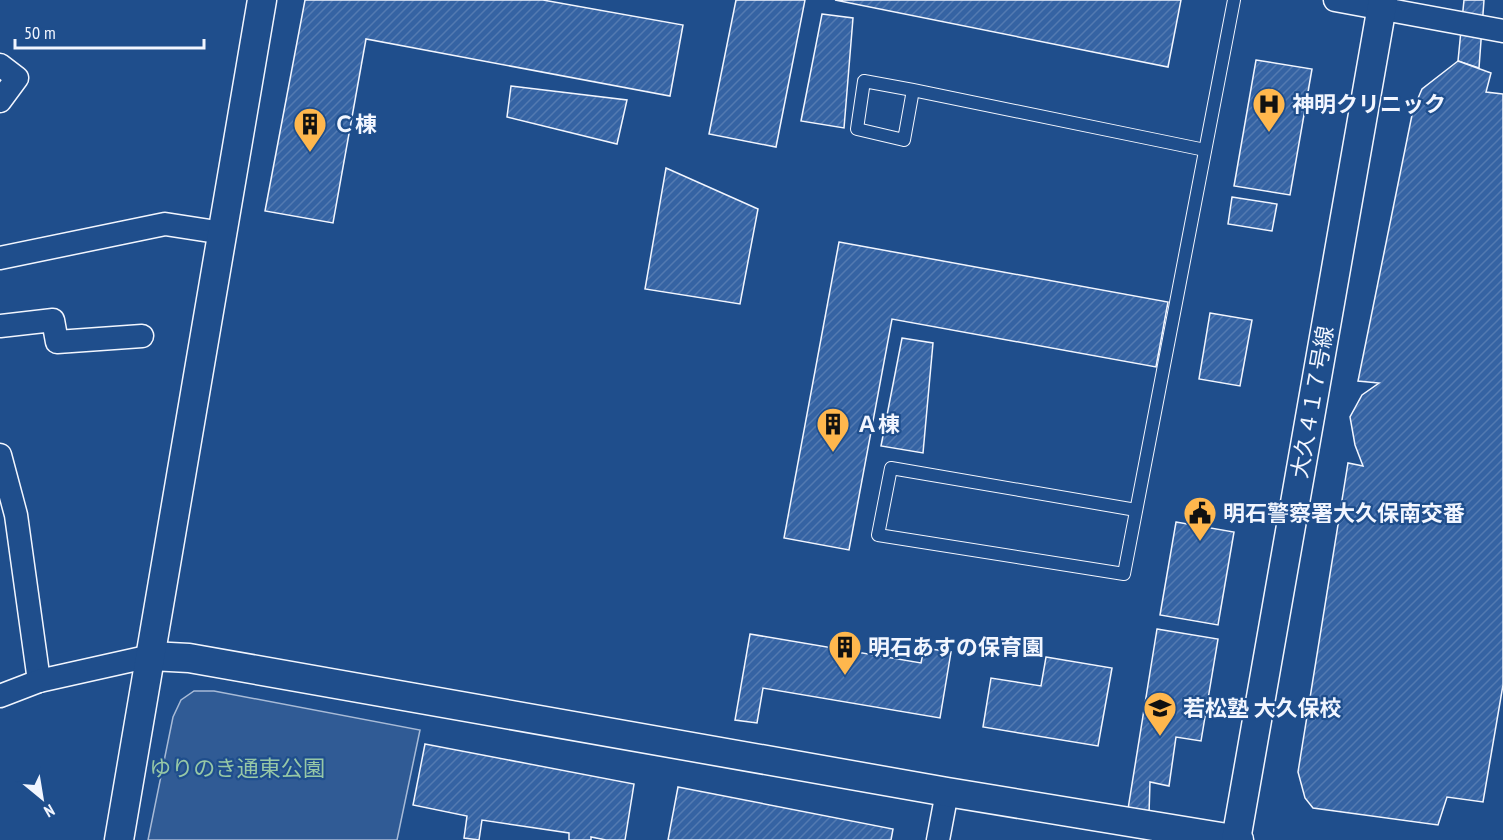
<svg xmlns="http://www.w3.org/2000/svg" width="1503" height="840" font-family="'PT Sans Narrow','Noto Sans JP',sans-serif">
<style>
.green{fill:#305b95;stroke:#a8bbd7;stroke-width:1.5}
.building{fill:url(#building-hatch);stroke:#f2f6ff;stroke-width:1.5}
.lines{fill:none;stroke-linecap:round;stroke-linejoin:round}
.service-casing{stroke:#f2f6ff;stroke-width:14}
.minor-casing{stroke:#f2f6ff;stroke-width:25}
.tertiary-casing{stroke:#f2f6ff;stroke-width:31}
.service{stroke:#1f4e8c;stroke-width:12}
.minor{stroke:#1f4e8c;stroke-width:22}
.tertiary{stroke:#1f4e8c;stroke-width:28}
.labels{text-anchor:middle;stroke-width:4.5;stroke-linejoin:round;paint-order:stroke}
.poi-label{font-size:22px;font-weight:bold;fill:#f2f6ff;stroke:#1f4e8c;text-anchor:start}
.street-label{font-size:22px;fill:#f2f6ff;stroke:#1f4e8c}
.park-label{font-size:22px;fill:#97c8a6;stroke:#1f4e8c}
</style>
<defs>
<pattern id="building-hatch" width="6" height="6" patternUnits="userSpaceOnUse" patternTransform="scale(1.5)"><rect width="6" height="6" fill="#3563a3"/><path d="M-1 1l2-2M0 6l6-6M5 7l2-2" fill="none" stroke="#537ab1"/></pattern>
</defs>
<rect width="100%" height="100%" fill="#1f4e8c"/>
<path class="green" d="M194,691H214L420,730L397,840H148L173,717L181,700Z"/>
<g class="building">
<path d="M305,0H543L683,25L670,96L366,39L333,223L265,211Z"/>
<path d="M736,0H805L776,147L709,134Z"/>
<path d="M835,0H1181L1168,67Z"/>
<path d="M1464,0H1484L1479,68L1458,61Z"/>
<path d="M822,14L853,18L844,128L801,121Z"/>
<path d="M1256,60L1312,69L1290,195L1234,186Z"/>
<path d="M1458,61L1491,73L1486,92L1503,94V685L1483,802L1447,797L1438,825L1313,808L1305,798L1298,772L1348,463L1363,466L1355,445L1350,417L1362,395L1379,383L1358,381L1413,110L1422,89Z"/>
<path d="M511,86L627,100L617,144L507,117Z"/>
<path d="M666,168L758,209L740,304L645,289Z"/>
<path d="M1232,197L1277,204L1272,231L1228,224Z"/>
<path d="M839,242L1168,302L1156,367L892,319L849,550L784,538Z"/>
<path d="M1210,313L1252,320L1240,386L1199,379Z"/>
<path d="M902,338L933,343L923,453L881,446Z"/>
<path d="M1176,522L1234,532L1218,625L1160,615Z"/>
<path d="M1157,629L1218,639L1201,741L1176,737L1169,786L1150,782L1149,814L1128,809Z"/>
<path d="M750,634L921,663L924,648L951,652L940,718L763,688L757,723L735,720Z"/>
<path d="M1046,657L1112,668L1098,746L983,727L991,678L1041,686Z"/>
<path d="M425,744L634,784L625,840H606L591,837V840H569V833L482,820L479,840L464,838L467,816L413,805Z"/>
<path d="M678,787L893,829L891,840H668Z"/>
</g>
<g class="lines">
<defs>
<g id="service">
<path d="M913,90L904,140L857,129L864,81L913,90L1205,150"/>
<path d="M1136,510L891,468L878,535L1124,574L1234,0"/>
</g>
<g id="minor">
<path d="M1335,0L1503,31"/>
<path d="M0,65L17,78L0,101"/>
<path d="M0,258L165,224L223,233"/>
<path d="M0,326L53,320L57,342L142,336"/>
<path d="M0,455L16,515L39,681"/>
<path d="M0,696L39,681L151,656"/>
<path d="M938,840L947,792"/>
</g>
<g id="tertiary">
<path d="M151,656L189,658L947,792L1239,840"/>
<path d="M119,840L262,0"/>
<path d="M1236,840L1383,0"/>
</g>
</defs>
<use href="#service" class="service-casing"/>
<use href="#minor" class="minor-casing"/>
<use href="#tertiary" class="tertiary-casing"/>
<use href="#service" class="service"/>
<use href="#minor" class="minor"/>
<use href="#tertiary" class="tertiary"/>
</g>
<defs>
<symbol id="hospital-pin" viewBox="-11 -11 22 30"><path d="M0 17L-7.5 6A9.5 9.5 0 1 1 7.5 6Z" fill="#ffb74d" stroke="#1f4e8c"/><path d="M-5-5h3v3.5h4V-5h3V5h-3V1.5h-4V5h-3Z" fill="#111"/></symbol>
<symbol id="building-pin" viewBox="-11 -11 22 30"><path d="M0 17L-7.5 6A9.5 9.5 0 1 1 7.5 6Z" fill="#ffb74d" stroke="#1f4e8c"/><path d="M-4-6H4V6H1V3H-1V6H-4ZM-2.5-4.3h1.7v1.8h-1.7ZM.8-4.3h1.7v1.8H.8ZM-2.5-1h1.7V.8h-1.7ZM.8-1h1.7V.8H.8Z" fill="#111"/></symbol>
<symbol id="civic-pin" viewBox="-11 -11 22 30"><path d="M0 17L-7.5 6A9.5 9.5 0 1 1 7.5 6Z" fill="#ffb74d" stroke="#1f4e8c"/><path d="M-.6-6.5H3V-4.5H.6V-3L4-1V1h2V6H-6V1h2V-1L-.6-3ZM-1.2 2.5V6h2.4V2.5Z" fill="#111"/></symbol>
<symbol id="school-pin" viewBox="-11 -11 22 30"><path d="M0 17L-7.5 6A9.5 9.5 0 1 1 7.5 6Z" fill="#ffb74d" stroke="#1f4e8c"/><path d="M0-5L7-2L0 1L-7-2ZM-4 1L0 2.5L4 1V4Q0 6-4 4Z" fill="#111"/></symbol>
</defs>
<g fill-rule="evenodd">
<use href="#hospital-pin" x="1250" y="85" width="38" height="52"/>
<use href="#building-pin" x="291" y="105" width="38" height="52"/>
<use href="#building-pin" x="814" y="405" width="38" height="52"/>
<use href="#civic-pin" x="1181" y="494" width="38" height="52"/>
<use href="#building-pin" x="826" y="628" width="38" height="52"/>
<use href="#school-pin" x="1141" y="689" width="38" height="52"/>
</g>
<g class="labels">
<g class="poi-label">
<text x="1292" y="112">神明クリニック</text>
<text x="333" y="132">Ｃ棟</text>
<text x="856" y="432">Ａ棟</text>
<text x="1223" y="521">明石警察署大久保南交番</text>
<text x="868" y="655">明石あすの保育園</text>
<text x="1183" y="716">若松塾 大久保校</text>
</g>
<g class="street-label">
<text transform="translate(1312 402) rotate(-80)" y="8">大久４１７号線</text>
</g>
<g class="park-label">
<text x="237" y="776">ゆりのき通東公園</text>
</g>
</g>
<g transform="translate(42 798) rotate(150)" stroke="#1f4e8c" stroke-width="4.5" paint-order="stroke">
<path d="M0-4.5L10 22L0 15L-10 22Z" fill="#f2f6ff"/>
<text y="-9" font-size="16" font-weight="bold" text-anchor="middle" fill="#f2f6ff">N</text>
</g>
<path d="M15 39v9h189v-9" fill="none" stroke="#f2f6ff" stroke-width="3"/>
<text x="24" y="39" font-size="18" fill="#f2f6ff" stroke="#1f4e8c" stroke-width="4.5" paint-order="stroke">50 m</text>
</svg>
